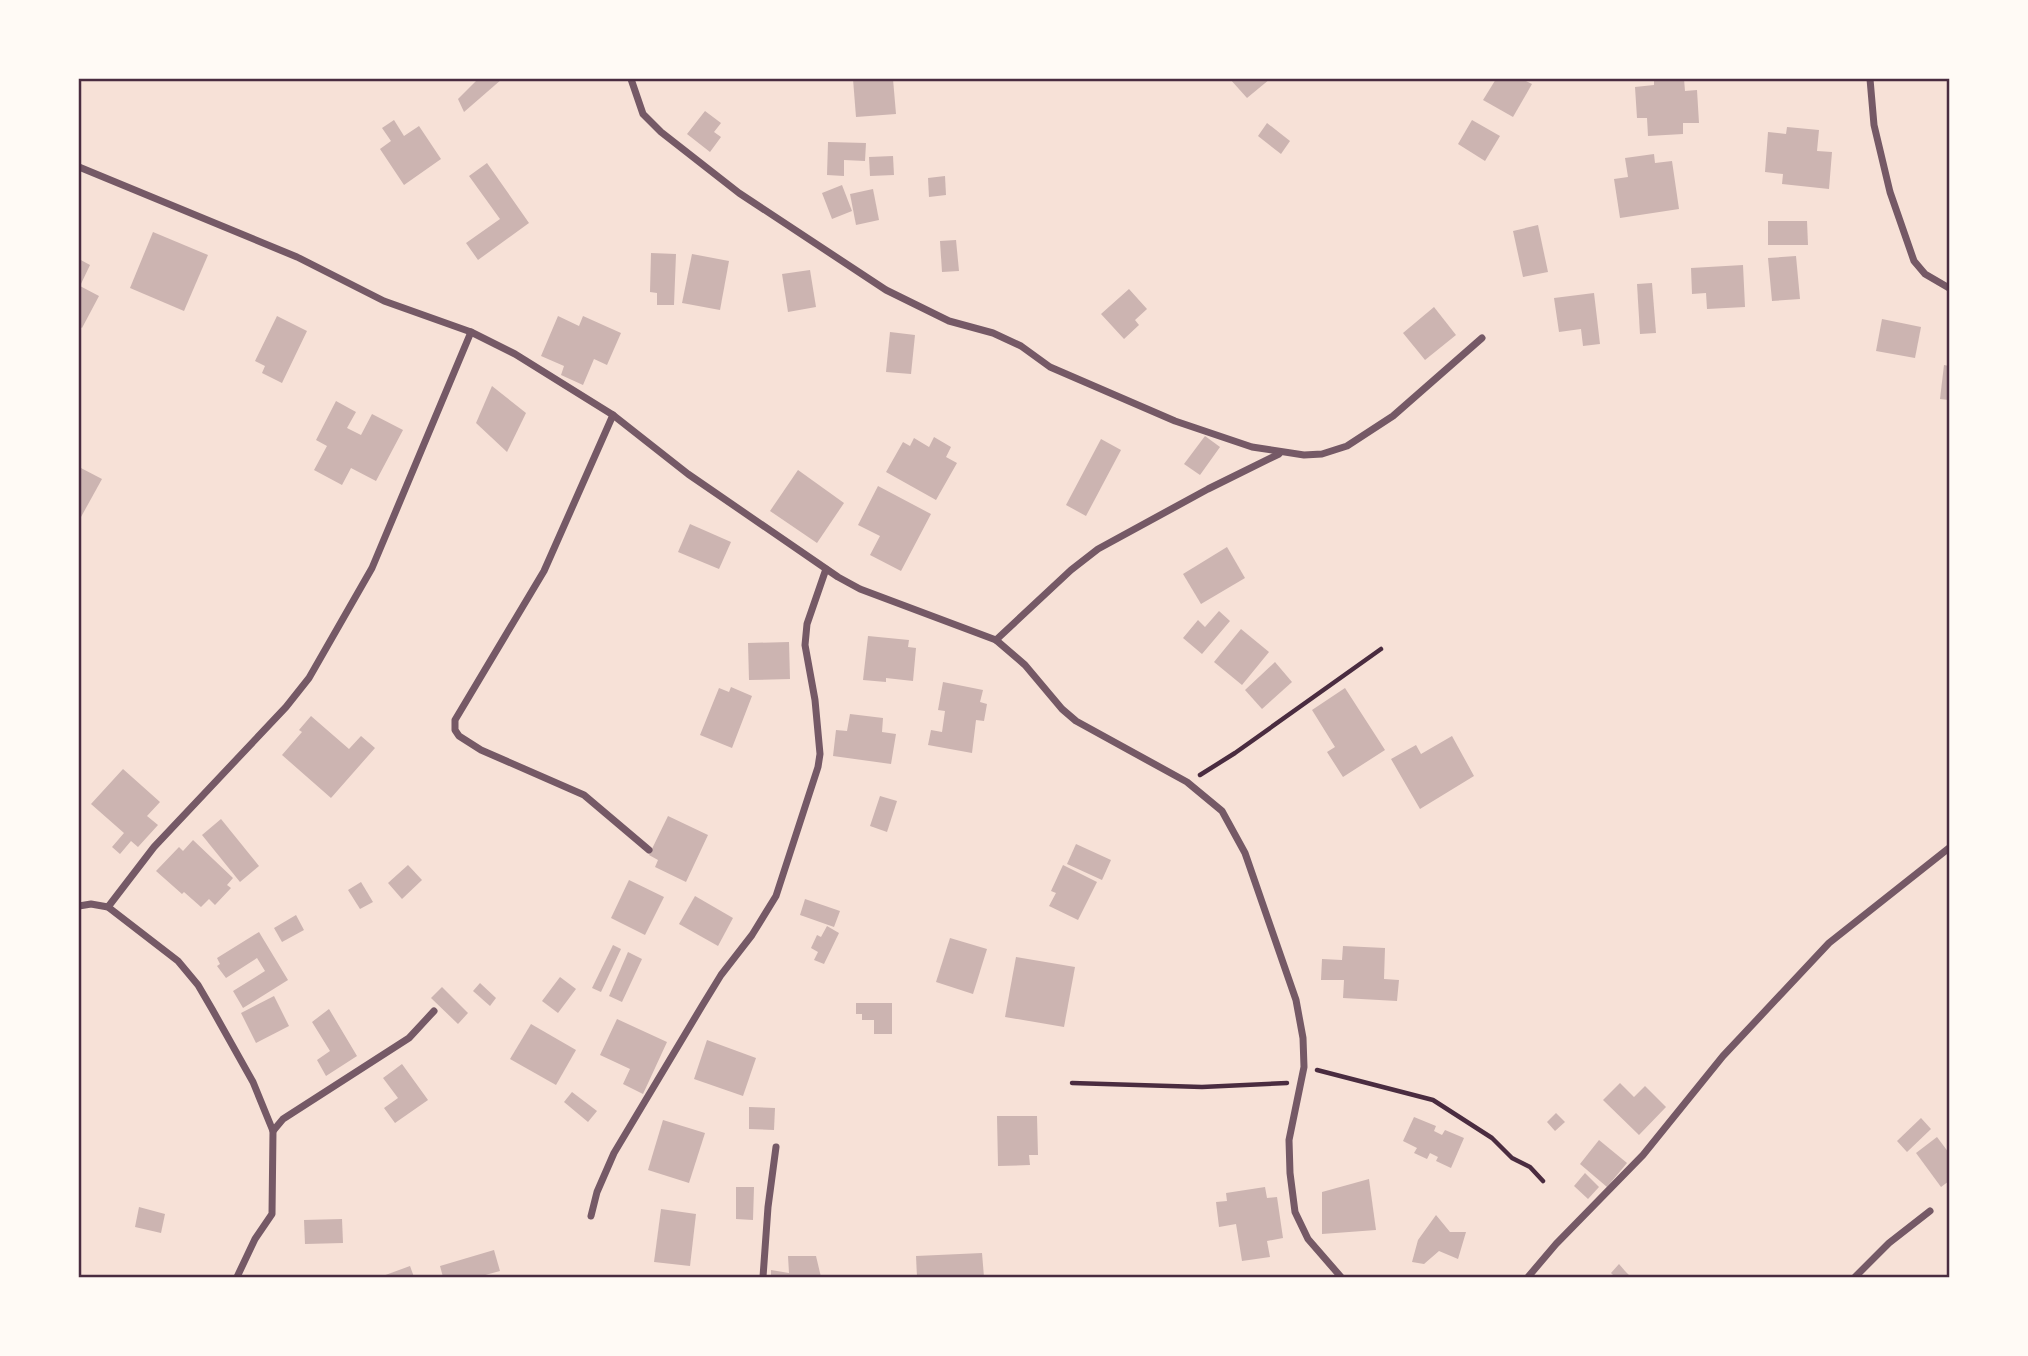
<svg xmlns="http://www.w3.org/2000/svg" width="2028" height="1356" font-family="Figtree,sans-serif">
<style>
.building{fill:#ccb4b1}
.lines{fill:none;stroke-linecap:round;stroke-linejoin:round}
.path{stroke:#4a2c40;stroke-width:4.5}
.minor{stroke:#755966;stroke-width:7}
.neatline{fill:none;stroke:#4a2c40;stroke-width:2.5}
</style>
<rect width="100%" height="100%" fill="#f7e1d7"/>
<g class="building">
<path d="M478,79H502L464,112L458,99Z"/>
<path d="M853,79H893L896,114L856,117Z"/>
<path d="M1230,79H1270L1247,98Z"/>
<path d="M1496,79H1522L1532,84L1513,117L1483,100Z"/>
<path d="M1654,79H1684L1685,91L1697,90L1699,123H1683V134L1648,136L1647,118H1637L1635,87L1654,85Z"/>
<path d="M705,111L721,123L714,132L721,137L710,152L687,134Z"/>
<path d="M394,120L404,136L419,126L441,159L404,185L380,149L391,141L382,128Z"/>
<path d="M1472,120L1500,136L1485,161L1458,144Z"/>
<path d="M1267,123L1290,141L1281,154L1258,136Z"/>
<path d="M1787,127L1819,130L1817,151L1832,152L1829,189L1782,184L1783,174L1765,172L1768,132L1786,134Z"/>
<path d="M828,142L866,143L865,161L844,160V176L827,175Z"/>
<path d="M1654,154L1655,163L1672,161L1679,209L1620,218L1614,179L1628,177L1625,158Z"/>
<path d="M893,156L894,175L870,176L869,157Z"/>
<path d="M487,163L529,223L478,260L466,243L500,219L469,176Z"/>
<path d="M945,176L946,195L929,197L928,178Z"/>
<path d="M842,185L852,211L832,219L822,193Z"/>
<path d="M873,189L879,220L856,225L850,194Z"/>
<path d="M1768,221H1807L1808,245H1768Z"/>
<path d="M1538,225L1548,272L1523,277L1513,231Z"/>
<path d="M153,232L208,255L184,311L130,288Z"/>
<path d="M956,240L959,271L942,272L940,241Z"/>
<path d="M651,253L676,254L674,305H657V293L650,292Z"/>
<path d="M692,254L729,261L720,310L682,303Z"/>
<path d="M1796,256L1800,299L1772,301L1768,258Z"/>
<path d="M79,259L90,265L80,286L99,296L82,328L79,326Z"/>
<path d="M1743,265L1745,307L1707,309L1706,293L1692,294L1691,268Z"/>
<path d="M810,270L816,307L788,312L782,274Z"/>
<path d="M1652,283L1656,333L1640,334L1637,284Z"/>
<path d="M1129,289L1147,309L1135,320L1139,325L1124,339L1101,314Z"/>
<path d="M1594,293L1600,344L1583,346L1581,329L1559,332L1554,298Z"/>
<path d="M1434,307L1456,335L1425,360L1403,333Z"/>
<path d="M277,316L307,331L282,383L262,373L265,366L255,361Z"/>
<path d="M558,316L579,326L583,316L621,333L607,365L594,359L583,385L561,375L564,366L541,356Z"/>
<path d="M1882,319L1921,327L1915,358L1876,351Z"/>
<path d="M890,332L915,335L911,374L886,372Z"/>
<path d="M1944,365L1949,366V400L1940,399Z"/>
<path d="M492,386L526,413L507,452L476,423Z"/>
<path d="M336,401L356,412L347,428L361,435L372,414L403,430L376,481L351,468L342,485L314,470L327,446L316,440Z"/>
<path d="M1205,436L1220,447L1200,475L1184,464Z"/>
<path d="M934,437L951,447L946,457L957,463L936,500L886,472L903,442L910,446L914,438L929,447Z"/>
<path d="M1101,439L1121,450L1086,516L1066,505Z"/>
<path d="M79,467L102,479L81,517L79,516Z"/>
<path d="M798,470L844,503L817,543L770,511Z"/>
<path d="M878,486L931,514L901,571L870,555L880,536L858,525Z"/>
<path d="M690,524L731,542L719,569L678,552Z"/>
<path d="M1227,547L1245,578L1201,604L1183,574Z"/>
<path d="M1219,611L1230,621L1202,654L1183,638L1198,620L1205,627Z"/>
<path d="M1241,629L1269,652L1242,685L1214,662Z"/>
<path d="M868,636L909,640L908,647L916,648L913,681L886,678V682L863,680Z"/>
<path d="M789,642L790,679L749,680L748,643Z"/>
<path d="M1275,662L1292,682L1262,709L1245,690Z"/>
<path d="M943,682L983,690L980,702L987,704L984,721L976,720L972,753L928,745L931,730L942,732L945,711L938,710Z"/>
<path d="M731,687L752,696L732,748L700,735L719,688L729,692Z"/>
<path d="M1345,688L1385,750L1343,777L1327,752L1335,747L1312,710Z"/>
<path d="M850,714L883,718L882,732L896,734L891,764L833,756L836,730L847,731Z"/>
<path d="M311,716L349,749L361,736L375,748L331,798L282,755L302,732L299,730Z"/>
<path d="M1452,736L1474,776L1420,809L1391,759L1416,745L1421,754Z"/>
<path d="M123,769L160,802L147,816L158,825L138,847L131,841L120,854L112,847L124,833L91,804Z"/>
<path d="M880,796L897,801L887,832L870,826Z"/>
<path d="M668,816L708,835L686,882L655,867L658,860L649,855Z"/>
<path d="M221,819L259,866L240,882L202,835Z"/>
<path d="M193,840L233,878L227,885L231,888L215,905L209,899L201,907L184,892L182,894L156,871L179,847L183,851Z"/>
<path d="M1076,844L1111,860L1102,880L1067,864Z"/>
<path d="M408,865L422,880L402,899L388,883Z"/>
<path d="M1063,865L1097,882L1078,920L1049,906L1056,893L1051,891Z"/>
<path d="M629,880L664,897L645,935L611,918Z"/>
<path d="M361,882L373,902L360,909L348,890Z"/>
<path d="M695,896L733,918L718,946L679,924Z"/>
<path d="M805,899L840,911L834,927L800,915Z"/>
<path d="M296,915L304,930L282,942L274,928Z"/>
<path d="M827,926L839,933L824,964L814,960L818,952L811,948L817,935L821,937Z"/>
<path d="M259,932L288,980L243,1008L233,991L265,971L257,958L226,978L217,966L220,964L217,958Z"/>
<path d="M950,938L987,949L973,994L936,982Z"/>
<path d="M613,945L621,949L601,992L592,988Z"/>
<path d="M1343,946L1385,948L1384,979L1399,980L1397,1001L1343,998L1344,980H1321L1322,959L1342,960Z"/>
<path d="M628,952L642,959L622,1002L609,996Z"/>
<path d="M1016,957L1075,967L1064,1027L1005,1017Z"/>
<path d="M560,977L576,989L558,1013L542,1001Z"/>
<path d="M480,983L496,998L490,1006L473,991Z"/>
<path d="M442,987L468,1013L458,1024L431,998Z"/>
<path d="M274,996L289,1026L256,1043L241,1013Z"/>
<path d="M856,1003H892V1034H874V1020H862V1014H856Z"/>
<path d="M329,1009L357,1056L326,1076L317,1060L330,1051L312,1022Z"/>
<path d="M617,1019L667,1042L643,1094L623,1084L630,1069L600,1055Z"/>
<path d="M531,1024L576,1050L556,1085L510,1059Z"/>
<path d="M707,1040L756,1058L743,1096L694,1079Z"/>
<path d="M402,1064L428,1100L395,1123L384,1108L398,1098L383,1078Z"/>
<path d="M1620,1083L1634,1097L1645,1086L1666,1107L1639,1135L1603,1100Z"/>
<path d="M572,1092L597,1111L588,1122L564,1102Z"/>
<path d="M749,1107L775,1108L774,1130L749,1129Z"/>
<path d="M1556,1113L1565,1122L1555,1131L1547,1122Z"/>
<path d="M997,1116H1037L1038,1155H1029L1030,1165L998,1166Z"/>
<path d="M1414,1117L1436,1126L1434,1131L1442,1135L1445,1130L1464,1138L1451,1168L1436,1161L1438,1157L1430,1153L1427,1159L1414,1153L1417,1148L1403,1141Z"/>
<path d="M1921,1118L1931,1129L1907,1152L1897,1141Z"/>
<path d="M663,1120L705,1133L689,1183L648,1170Z"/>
<path d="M1937,1137L1949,1153V1181L1941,1187L1916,1153Z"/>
<path d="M1599,1140L1627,1163L1607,1187L1580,1164Z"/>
<path d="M1585,1173L1599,1187L1588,1199L1574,1186Z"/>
<path d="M1369,1179L1376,1230L1322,1234V1192Z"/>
<path d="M736,1187H754L753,1220L736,1219Z"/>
<path d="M1265,1187L1267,1198L1277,1197L1283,1238L1267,1241L1270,1257L1242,1261L1236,1224L1219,1227L1216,1202L1227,1201L1226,1193Z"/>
<path d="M139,1207L165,1214L161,1233L135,1227Z"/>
<path d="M661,1209L696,1214L690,1266L654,1262Z"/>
<path d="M1436,1215L1450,1232H1466L1458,1259L1439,1251L1424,1264L1412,1262L1418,1240Z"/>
<path d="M342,1219L343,1243L305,1244L304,1220Z"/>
<path d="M494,1250L500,1271L478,1277H443L440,1266Z"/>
<path d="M982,1253L984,1277H917L916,1256Z"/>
<path d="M788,1256H816L821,1277H771V1270L789,1273Z"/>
<path d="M1619,1264L1625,1271L1631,1277H1615L1611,1273Z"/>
<path d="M410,1266L414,1277H380Z"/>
</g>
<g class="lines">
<g class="path">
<path d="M1200,775L1235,753L1381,649"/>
<path d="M1317,1070L1433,1100L1492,1138L1512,1158L1530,1167L1543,1181"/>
<path d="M1072,1083L1202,1087L1287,1083"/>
</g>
<g class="minor">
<path d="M631,79L643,114L661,132L739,193L886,290L949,321L993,333L1021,346L1050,367L1175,421L1252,447L1304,455L1322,454L1347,446L1393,416L1482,338"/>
<path d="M1870,79L1874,125L1890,192L1914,261L1925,274L1949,288"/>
<path d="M79,167L297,257L384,301L471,332L515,354L613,415L688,474L838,577L860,589L996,640L1025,665L1062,709L1076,721L1187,782L1222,811L1245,853L1296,1000L1303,1038L1304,1067L1289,1140L1290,1173L1295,1212L1308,1239L1341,1277"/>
<path d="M613,415L544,571L455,720V730L459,736L481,750L584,795L649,850"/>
<path d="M996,640L1071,570L1098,549L1208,489L1279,454"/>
<path d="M79,906L91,904L108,907L178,961L198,985L212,1009L253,1082L273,1131"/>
<path d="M108,907L154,847L286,707L309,678L372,568L471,332"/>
<path d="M591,1216L597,1192L614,1153L702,1006L721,975L752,935L776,896L818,767L820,754L815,700L805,645L807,624L826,569"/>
<path d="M237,1277L255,1239L272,1214L273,1131L283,1119L409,1038L434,1011"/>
<path d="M763,1277L768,1207L776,1147"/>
<path d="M1528,1277L1556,1244L1643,1155L1723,1056L1829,943L1949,848"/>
<path d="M1855,1277L1889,1243L1930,1211"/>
</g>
</g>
<rect width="2028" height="1356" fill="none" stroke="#fffaf5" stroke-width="161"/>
<rect x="80" y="80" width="1868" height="1196" class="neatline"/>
</svg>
